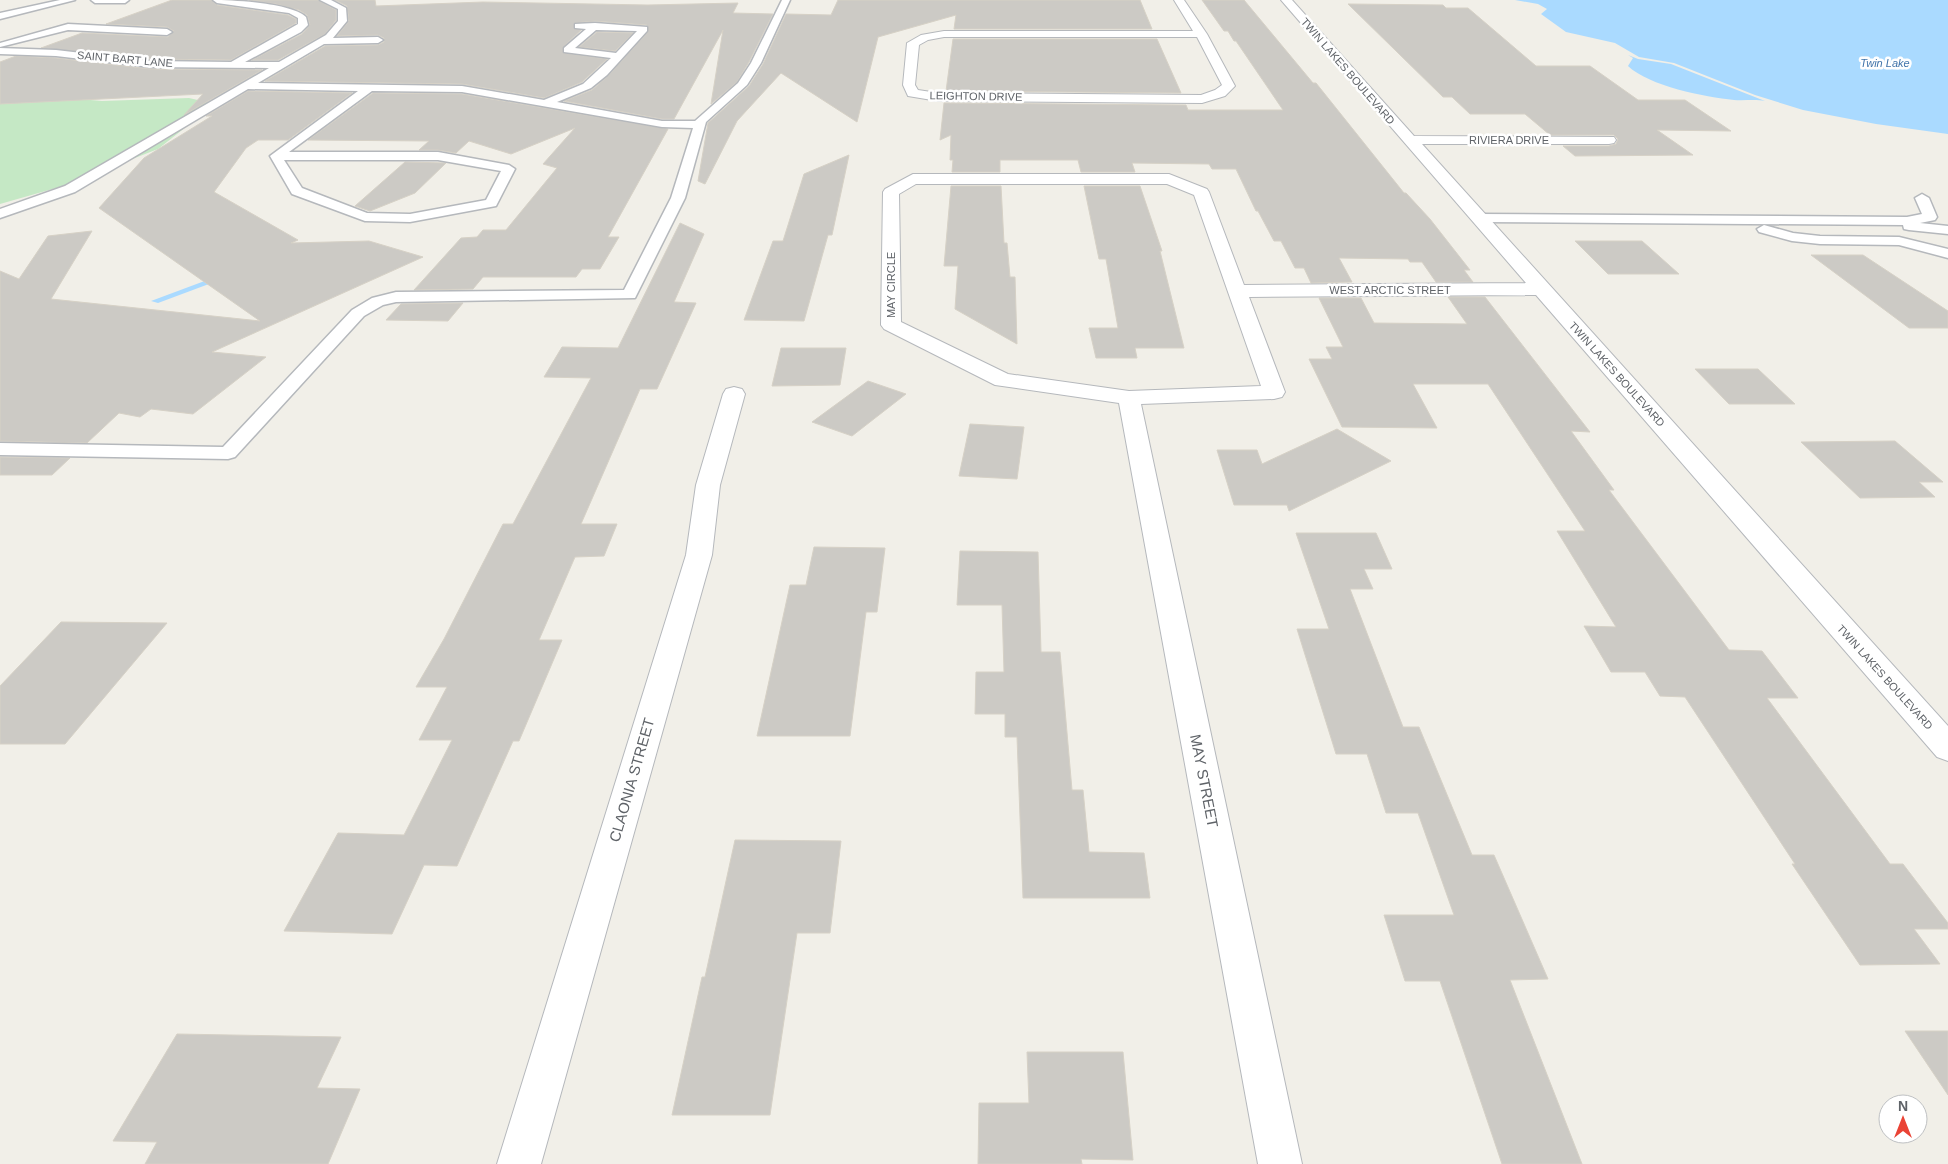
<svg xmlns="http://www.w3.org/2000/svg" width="1948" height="1164" font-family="Arial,sans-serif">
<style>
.green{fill:#c5e8c5}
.water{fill:#aadaff}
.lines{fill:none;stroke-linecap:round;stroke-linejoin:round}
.stream{fill:#aadaff;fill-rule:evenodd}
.building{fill:#cccac5;stroke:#d6d1c6}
.lane-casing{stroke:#b5b8bc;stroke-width:3}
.street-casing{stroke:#b5b8bc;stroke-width:2}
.lane{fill:#fff;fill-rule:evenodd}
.street{fill:#fff;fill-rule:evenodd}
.labels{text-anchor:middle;stroke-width:5;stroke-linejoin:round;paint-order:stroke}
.far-street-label{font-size:11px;fill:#5f6368;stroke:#fff}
.far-water-label{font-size:11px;font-style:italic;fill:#4174aa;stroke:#fff}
.near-street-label{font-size:15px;fill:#5f6368;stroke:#fff}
</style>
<rect width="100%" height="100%" fill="#f1efe8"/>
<path class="green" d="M0,87L33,95L102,101L189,98L215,104L158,149L63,186L0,204Z"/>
<g class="water">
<path d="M1515,0H1948V134L1876,124L1803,110L1755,95L1674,63L1639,57L1615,43L1566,32L1541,14L1547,9L1538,4Z"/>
<path d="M1628,55L1638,59L1671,64L1765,101C1755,99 1744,101 1734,100C1705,97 1649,86 1628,66L1633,58Z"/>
</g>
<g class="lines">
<path class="stream" d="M218,276L225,278L158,303L151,301Z"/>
</g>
<g class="building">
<path d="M172,0H211L217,5L288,15L296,19V23L231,60L150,59L41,48L82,33L168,37L174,31L167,27L106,24Z"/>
<path d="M249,0H318L336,10V20L325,34L278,60H252L302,34L310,25L307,15L299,10L276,4Z"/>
<path d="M335,0H375L376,6L483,2L648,5L738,3L733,13L773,14L749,62L737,82L711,104L723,30L674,119H662L564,101L592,90L608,76L648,32L647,25L595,21L574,23V29L581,30L563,47V53L607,59L582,82L544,98L462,84L265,81L325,46L378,45L384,42V38L378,35L337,36L349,21L347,6Z"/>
<path d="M838,0H1140L1152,29H954L956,15L878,37L857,122L781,73L737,121L705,184L698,181L708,123L749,86L763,64L786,14L831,15Z"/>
<path d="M1202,0H1244L1313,83H1316L1404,193H1406L1430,219L1470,270H1464L1473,282H1436L1422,262H1410L1408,259L1339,258L1352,282L1311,283L1304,268H1295L1281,241H1274L1258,211H1256L1236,169H1212L1209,164L1132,163L1135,172H1081L1078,160H1000V172H952L953,160H950L951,135L940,140L944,103L1186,105L1188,110H1283L1236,41H1234L1228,31H1224Z"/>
<path d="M1348,4L1443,5L1446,8H1468L1536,66H1590L1638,100H1685L1731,131L1657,130L1693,155L1575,156L1563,146H1609L1616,144L1618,139L1614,135H1550L1525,114H1470L1452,97H1443Z"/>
<path d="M597,32L633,33L615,51L579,47Z"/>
<path d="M953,39H1157L1181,93L946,91Z"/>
<path d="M16,56L56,58L150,69L262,70L184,115L203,94L0,104V62Z"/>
<path d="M248,91L352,93L288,140H258L246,148L214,192L298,240L291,243L369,241L423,257L212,352L266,357L193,414L151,409L140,417L119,413L87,443L0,441V271L19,279L48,236L92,231L51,299L260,321L99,208L144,158L212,116H206Z"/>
<path d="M373,93L462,94L668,129L608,237H619L600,269H582L576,277H483L473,289L414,290L461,238L477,237L483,230H506L557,168L543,164L575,128L511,154L469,141L456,153L438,150H419L429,141L308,140Z"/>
<path d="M849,155L832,235H828L804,321L744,320L773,241H783L804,174Z"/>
<path d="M405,162L446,163L415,193L370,211L355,206Z"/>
<path d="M951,186H1001L1004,243H1007L1010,277H1015L1017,344L955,309L958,266H944Z"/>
<path d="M1084,186H1140L1162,251H1160L1184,348H1135L1137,358H1096L1089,328H1118L1106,259H1099Z"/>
<path d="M680,223L704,234L674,302L696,303L657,389H640L581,524H617L604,556L575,557L539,640H562L519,741H513L457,866L424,865L392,934L284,931L338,833L404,835L452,740H419L447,687H416L444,639L503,524H513L591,378L544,377L562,347L618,348Z"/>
<path d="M1575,241H1642L1679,274H1608Z"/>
<path d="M1811,255H1863L1948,311V328H1909Z"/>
<path d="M1448,297H1485L1590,432L1571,431L1614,490H1609L1729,650L1762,651L1798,698H1767L1890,864H1903L1948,923V929H1914L1940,964L1860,965L1792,864H1795L1685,697L1660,696L1645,672H1611L1584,626L1616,627L1557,531H1585L1488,384H1413L1437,428L1342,427L1309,359H1332L1326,347H1343L1319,298H1361L1374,323L1467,324Z"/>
<path d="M463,303L448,321L386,320L401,304Z"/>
<path d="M781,348H846L840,385L772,386Z"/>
<path d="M1695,369H1758L1795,404H1729Z"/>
<path d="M868,381L906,394L852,436L812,422Z"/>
<path d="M970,424L1024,427L1017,479L959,476Z"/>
<path d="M1337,429L1391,461L1289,511L1287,505H1234L1217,450H1257L1262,464Z"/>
<path d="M1895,441L1943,482H1919L1935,497L1860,498L1801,442Z"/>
<path d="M0,457L70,458L52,475H0Z"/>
<path d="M1296,533H1376L1392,569H1364L1373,589H1350L1403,727H1419L1472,855H1494L1548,979L1510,980L1582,1164H1502L1440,981H1405L1384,915H1454L1418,813H1386L1367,754H1336L1297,629H1329Z"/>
<path d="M814,547L885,548L877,612H866L850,736H757L790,585H806Z"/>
<path d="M960,551L1038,552L1041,652H1060L1072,790H1083L1089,852L1144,853L1150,898H1023L1017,737H1005V714H975L976,672H1004L1002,605H957Z"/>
<path d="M61,622L167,623L65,744H0V686Z"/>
<path d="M735,840L841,841L830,933H797L770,1115H672L702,977H705Z"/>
<path d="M1905,1031H1948V1095Z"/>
<path d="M177,1034L341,1037L317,1088L360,1089L328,1164H145L157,1142L113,1141Z"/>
<path d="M1027,1052H1123L1133,1160L1081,1159L1082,1164H978L979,1103H1029Z"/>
</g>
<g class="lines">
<defs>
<g id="lane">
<path d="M60,0H75L0,19V13Z"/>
<path d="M91,0H129L125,3H95Z"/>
<path d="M213,0C234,0 291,3 306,17L308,25L301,32L245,62H279L326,35L338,21V9L320,0H331L346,8L347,21L333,38L378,37L383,40L378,43L324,44L258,83L462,86L544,100L583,84L611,58L564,52V48L586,29L575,28V24L595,23L647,27V31L607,75L591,88L557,102L662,121H695L738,83L751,63L782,0H790L761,63L747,85L706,122L685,198L635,298L396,302L383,305L364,316L235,457L228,459L0,455V443L223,447L352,310L372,298L396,292L624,290L671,198L693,128L662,127L462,92L372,91L289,152H438L509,165L515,169L496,206L410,222L365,221L292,194L270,156L358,91L248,89L75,192L0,218V209L65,186L269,68L150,67L56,56L0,54V48L56,50L150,61L231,62L298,24V18L289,13L217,3ZM596,30L637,31L616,53L575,48ZM284,160H438L501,171L486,200L410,214L367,213L302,188Z"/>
<path d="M68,24L167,29L172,32L167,35L68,30L0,47V43Z"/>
<path d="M1922,194L1929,198L1937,217L1935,220L1920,223L1948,226V234L1909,230L1904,229L1903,225L1479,222L1472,218L1479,214L1907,217L1922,214L1915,198Z"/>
<path d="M1764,225L1793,233L1820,236L1899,237L1948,249V258L1899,245L1820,244L1792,241L1759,232L1757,229Z"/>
</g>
<g id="street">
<path d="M1174,0H1184L1207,34L1235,86L1225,96L1202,103L938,101L908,96L903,85L907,43L921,35L944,31H1193ZM944,37H1197L1222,85L1215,90L1201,95L938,93L918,90L915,85L919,45L928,40Z"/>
<path d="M1281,0H1292L1414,136L1614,137L1616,140L1614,143L1609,144H1422L1948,726V761L1937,757L1536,295L1249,297L1285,392L1282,397L1274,399L1141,404L1302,1164H1258L1119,403L995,385L884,329L881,325L883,192L885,189L913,174H1169L1207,189L1209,192L1244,285L1526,283ZM916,184H1167L1194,195L1261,386L1129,391L1008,374L901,322L899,194Z"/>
<path d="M734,387L742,389L745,394L720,485L712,555L541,1164H497L686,555L696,485L723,394L726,389Z"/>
</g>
</defs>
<use href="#lane" class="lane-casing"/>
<use href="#street" class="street-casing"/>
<use href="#lane" class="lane"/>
<use href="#street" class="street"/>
</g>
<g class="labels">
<g class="far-street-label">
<text transform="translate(125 59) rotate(5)" y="4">SAINT BART LANE</text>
<text transform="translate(1348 71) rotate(49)" y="4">TWIN LAKES BOULEVARD</text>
<text transform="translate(976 96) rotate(1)" y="4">LEIGHTON DRIVE</text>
<text x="1509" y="144">RIVIERA DRIVE</text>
<text transform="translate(891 285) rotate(-90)" y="4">MAY CIRCLE</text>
<text x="1390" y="294">WEST ARCTIC STREET</text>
<text transform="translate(1617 374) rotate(48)" y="4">TWIN LAKES BOULEVARD</text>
<text transform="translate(1885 677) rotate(48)" y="4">TWIN LAKES BOULEVARD</text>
</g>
<g class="far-water-label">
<text x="1885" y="67">Twin Lake</text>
</g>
<g class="near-street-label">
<text transform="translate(632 780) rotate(-74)" y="5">CLAONIA STREET</text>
<text transform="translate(1204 781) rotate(79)" y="5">MAY STREET</text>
</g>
</g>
<g transform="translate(1903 1119)"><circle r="24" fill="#ffffff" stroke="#bfc1c3"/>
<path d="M0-4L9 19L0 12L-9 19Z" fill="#ea4335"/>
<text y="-8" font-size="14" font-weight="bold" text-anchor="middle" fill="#5f6368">N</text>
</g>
</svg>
